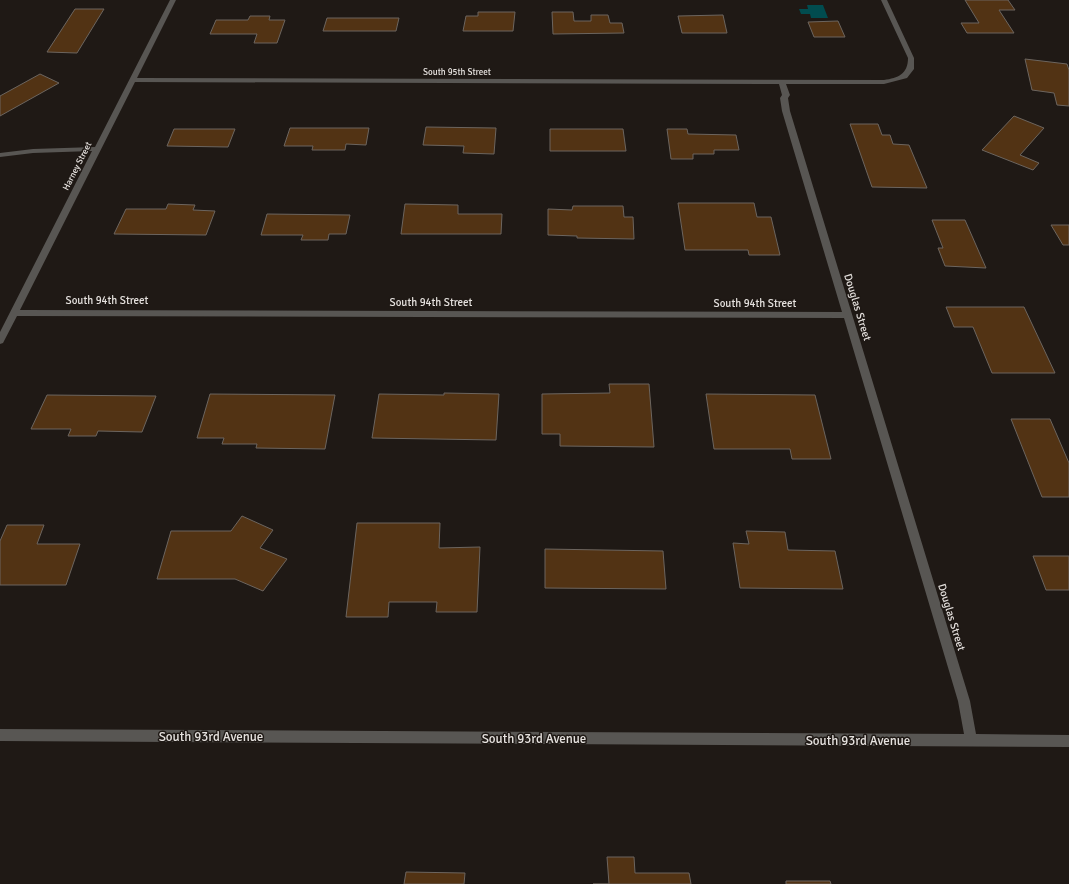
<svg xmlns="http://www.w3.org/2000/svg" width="1069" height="884" font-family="Signika,sans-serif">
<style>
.water{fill:#014c4f}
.building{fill:#523314;stroke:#6c655f}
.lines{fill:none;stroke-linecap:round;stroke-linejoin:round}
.minor{fill:#585653;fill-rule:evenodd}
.labels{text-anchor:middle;stroke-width:3;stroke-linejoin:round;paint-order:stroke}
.far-street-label{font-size:9px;fill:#e6e2df;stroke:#1f1915}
.street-label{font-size:11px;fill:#e6e2df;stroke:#1f1915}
.near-street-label{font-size:13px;fill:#e6e2df;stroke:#1f1915}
</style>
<rect width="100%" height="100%" fill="#1f1915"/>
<path class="water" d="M807,5H823L828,18H811L810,14H801L799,9H808Z"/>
<g class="building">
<path d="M965,0H1008L1015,10H999L1014,33H967L961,23H979Z"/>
<path d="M75,9H104L77,53L47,52Z"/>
<path d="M478,12H515L513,31H463L466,16H478Z"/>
<path d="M552,12H573L574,21H591V15H608L610,23H622L624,33L553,34Z"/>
<path d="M723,15L727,33H682L678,16Z"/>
<path d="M250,16H270L269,20H285L277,43H254L257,34H210L216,20H248Z"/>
<path d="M327,18H399L396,31H323Z"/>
<path d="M838,21L845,37H814L808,22Z"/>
<path d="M1025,59L1067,64L1069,70V106L1057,105L1054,93L1032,90Z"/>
<path d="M40,74L59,83L0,116V96Z"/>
<path d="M1014,116L1044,128L1020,155L1039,163L1033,170L982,150Z"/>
<path d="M850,124H878L882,135H890L893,144L909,145L927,188L872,187Z"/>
<path d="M426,127L496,128L494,154L463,153L464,146L423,145Z"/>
<path d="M290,128H369L366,145L346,144L345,150H312L313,146H284Z"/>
<path d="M174,129H235L228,147L167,146Z"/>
<path d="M550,129H623L626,151H550Z"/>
<path d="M667,129H687L688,134L736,135L739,150H714V154H693V159H671Z"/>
<path d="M678,203H754L757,217H771L780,255H749L748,250H685Z"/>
<path d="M168,204L195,205L193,210L215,211L206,235L114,234L126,209H166Z"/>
<path d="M405,204L458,205V214H502L501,234H401Z"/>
<path d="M573,206H623L624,217H633L634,239L577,238V236L548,235V209L572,210Z"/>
<path d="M267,214L350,215L346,234H329L328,240H301L303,235H261Z"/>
<path d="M932,220H965L986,268L945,266L938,248H943Z"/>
<path d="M1051,225H1069V245H1063Z"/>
<path d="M946,307H1024L1055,373H992L973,327H954Z"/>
<path d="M609,384H649L654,447L560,446V434H542V394L610,393Z"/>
<path d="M444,393L499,394L496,440L372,438L379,394L444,395Z"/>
<path d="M210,394L335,395L325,449L256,448L257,444H222L224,438H197Z"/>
<path d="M706,394L815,395L831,459H792L790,449H714Z"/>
<path d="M47,395L156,396L142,432L98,431L96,436H68L71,429H31Z"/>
<path d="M1011,419H1050L1069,463V497H1042Z"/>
<path d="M242,516L273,530L260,548L287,559L263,591L235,579H157L171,531H231Z"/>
<path d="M357,523H440L439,548L480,547L477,612H436L437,602H389L388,617H346Z"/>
<path d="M7,525H44L37,544H80L66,585H0V541Z"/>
<path d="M746,531L785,532L788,550L835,551L843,589L740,588L733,543L749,544Z"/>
<path d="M545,549L663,551L666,589L545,588Z"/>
<path d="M1033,556H1069V590H1046Z"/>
<path d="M607,857H634L635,873H689L691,884H593H609Z"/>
<path d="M406,872L465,873L464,884H404Z"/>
<path d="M786,881H830L831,884H786Z"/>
</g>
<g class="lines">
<path class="minor" d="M170,0H176L137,78L884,80C898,78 908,74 908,58L881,0H887L914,58V69L907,78L884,84H786L790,95L788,98L790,111L970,701L976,734L1069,735V747L0,741V729L964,734L958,701L844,318L17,316L3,343L0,344V332L92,151L33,153L0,157V153L33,149L95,147ZM135,82L779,84L782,95L780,98L782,111L842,312L20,310Z"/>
</g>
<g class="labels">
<g class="far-street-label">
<text x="457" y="75">South 95th Street</text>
<text transform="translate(77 166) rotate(-63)" y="3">Harney Street</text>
</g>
<g class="street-label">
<text x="107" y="304">South 94th Street</text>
<text x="431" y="306">South 94th Street</text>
<text x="755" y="307">South 94th Street</text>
<text transform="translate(858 307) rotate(73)" y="4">Douglas Street</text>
<text transform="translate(952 617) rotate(73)" y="4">Douglas Street</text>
</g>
<g class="near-street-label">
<text x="211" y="741">South 93rd Avenue</text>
<text x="534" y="743">South 93rd Avenue</text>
<text x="858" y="745">South 93rd Avenue</text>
</g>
</g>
</svg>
